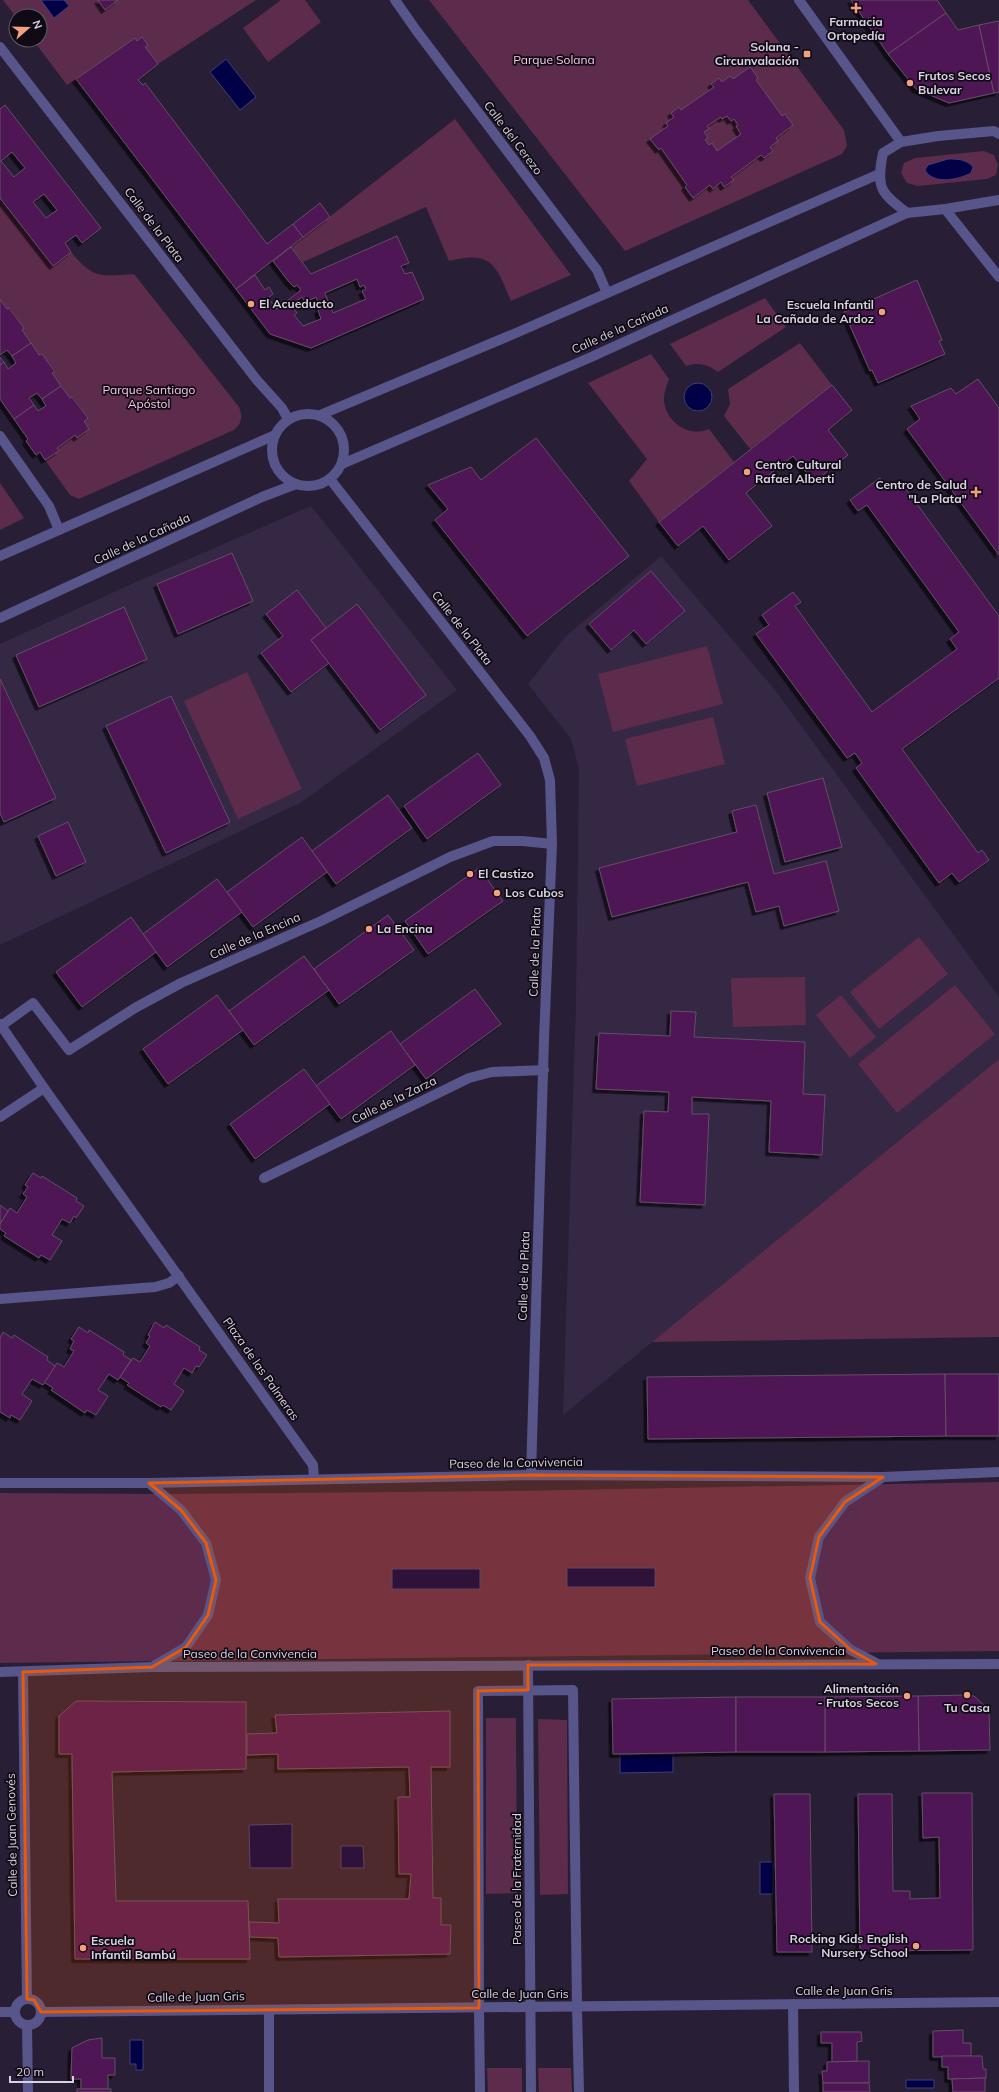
<svg xmlns="http://www.w3.org/2000/svg" width="999" height="2092" font-family="Mulish,sans-serif">
<style>
.built{fill:#352845}
.green{fill:#5d2b4b}
.water{fill:#010046;stroke:#423f74}
.building{fill:#501256;stroke:#634f65;fill-rule:evenodd;filter:url(#shadow)}
.lines{fill:none;stroke-linecap:round;stroke-linejoin:round}
.pedestrian{stroke:#575589;stroke-width:10}
.minor{stroke:#575589;stroke-width:10}
.tertiary{stroke:#575589;stroke-width:10}
.marked{fill:#e8590c;fill-opacity:0.2;stroke:#e8590c;stroke-width:3;stroke-linejoin:round}
.poi-dot{fill:#f2a080;stroke:#0f0a14;stroke-width:1.5}
.labels{text-anchor:middle;stroke-width:3.5;stroke-linejoin:round;paint-order:stroke}
.poi-label{font-size:12px;font-weight:bold;fill:#d8d2e1;stroke:#0f0a14;text-anchor:start}
.park-label{font-size:12px;fill:#f7c8e2;stroke:#0f0a14}
.street-label{font-size:12px;fill:#d8d2e1;stroke:#0f0a14}
</style>
<defs>
<filter id="shadow"><feDropShadow dx="-3.5" dy="3.5" stdDeviation="0" flood-color="#0009"/></filter>
</defs>
<rect width="100%" height="100%" fill="#281e35"/>
<g class="built">
<path d="M311,506L457,690L300,803L0,945V644L136,582Z"/>
<path d="M661,556L775,690L999,997V1059L563,1415L576,1003L579,769L571,739L528,684L566,636Z"/>
</g>
<g class="green">
<path d="M3,0H256L158,64L145,47L142,37L137,41L135,38L67,85L33,40H40V16L16,17Z"/>
<path d="M281,0H305L321,22L268,62L243,28Z"/>
<path d="M429,0H748L844,130L847,146L842,154L625,251Z"/>
<path d="M455,119L571,275L511,301C496,265 492,250 449,261L426,207L303,262L291,247Z"/>
<path d="M984,151L994,155L998,165L996,175L987,179L918,186L907,183L901,173L904,163L915,158Z"/>
<path d="M0,198L53,266L71,252C94,280 101,276 134,274L239,407C243,417 242,423 234,430L79,499L70,495L45,460L58,451L57,448L75,435L77,438L89,429L84,421L88,418L73,397L70,398L52,373L55,371L42,354L39,355L22,330L24,328L10,308L7,309L0,299Z"/>
<path d="M765,298L786,327L718,372C706,364 699,362 686,366L670,344Z"/>
<path d="M800,343L832,385L750,449L724,416L730,404L728,389Z"/>
<path d="M651,354L669,379C666,388 662,397 665,406C670,425 691,437 709,429L734,462L659,522L629,481L647,459L588,383Z"/>
<path d="M0,483L24,518L0,530Z"/>
<path d="M707,646L723,704L613,732L598,674Z"/>
<path d="M247,672L302,789L238,819L184,701Z"/>
<path d="M713,717L725,764L637,786L625,739Z"/>
<path d="M919,937L948,974L879,1029L850,992Z"/>
<path d="M805,977L806,1025L733,1027L731,978Z"/>
<path d="M955,985L995,1034L897,1113L858,1064Z"/>
<path d="M841,995L876,1037L850,1058L816,1015Z"/>
<path d="M999,1059V1337L652,1342Z"/>
<path d="M999,1482V1651L0,1663V1493L162,1494L514,1491Z"/>
<path d="M486,1718H516L517,1893L486,1894Z"/>
<path d="M538,1719L567,1720L568,1894L540,1895Z"/>
<path d="M487,2068H522V2092H488Z"/>
<path d="M538,2068H571L572,2092H539Z"/>
</g>
<g class="water">
<path d="M41,0H64L69,6L54,18Z"/>
<path d="M226,59L256,97L240,110L210,72Z"/>
<path d="M948,159C958,159 966,159 973,167L971,173C958,180 933,185 925,170L928,165Z"/>
<circle cx="698" cy="397" r="14"/>
<rect x="567" y="1568" width="88" height="19"/>
<rect x="392" y="1569" width="88" height="20"/>
<path d="M673,1754V1772L620,1773V1755Z"/>
<path d="M292,1824V1868H250L249,1825Z"/>
<path d="M341,1846H363L364,1868H341Z"/>
<rect x="760" y="1862" width="13" height="32"/>
<path d="M130,2040H143V2070H136V2064H130Z"/>
<rect x="906" y="2080" width="28" height="8"/>
</g>
<g class="building">
<path d="M98,0H118L105,10Z"/>
<path d="M851,0H937L946,13L888,54Z"/>
<path d="M946,13L958,30L979,25L994,93L949,103L916,89L888,54Z"/>
<path d="M999,21V92L994,93L979,25Z"/>
<path d="M142,37L148,45L145,47L158,64L138,80L143,85L145,83L267,244L293,224L303,237L236,289L76,79L135,38L137,41Z"/>
<path d="M750,67L758,78L756,80L782,116L785,114L793,125L776,138L778,141L770,147L773,151L764,158L761,155L731,177L734,180L724,187L721,182L713,189L710,185L693,198L685,187L687,185L661,148L659,150L650,139L668,126L666,123L674,117L671,113L679,107L681,110L714,87L711,84L719,78L722,82L730,76L733,79ZM727,116L731,121L734,119L738,125L736,126L741,134L717,151L712,143L709,145L705,140L708,138L704,132L709,129L707,126L721,117L722,119Z"/>
<path d="M5,105L101,228L82,243L76,235L65,243L71,252L53,266L0,198V109ZM12,152L25,168L14,177L1,161ZM44,194L57,210L46,218L33,202Z"/>
<path d="M320,203L330,217L303,237L293,224Z"/>
<path d="M397,236L409,263L401,266L405,274L412,272L424,299L311,348L270,334L236,289L255,275L265,290L269,287L273,294L268,298L277,309L301,290L297,285L294,287L289,282L273,261L291,247L311,274ZM357,279L360,287L364,285L366,289L362,291L366,299L333,313L330,305L326,307L324,302L328,301L325,293ZM302,297L305,302L316,297L321,309L318,310L321,319L303,326L294,315L297,313L291,305Z"/>
<path d="M917,280L942,340L939,341L945,354L878,383L872,370L870,371L844,312Z"/>
<path d="M0,299L7,309L9,308L24,328L22,330L31,343L12,356L7,350L0,355Z"/>
<path d="M31,343L39,355L42,354L55,372L52,373L61,386L42,399L37,393L29,398L34,405L14,419L0,399V365L4,362L8,369L16,363L12,356Z"/>
<path d="M0,357L4,362L0,365Z"/>
<path d="M978,379L999,408V555L907,429L920,419L911,406L951,388L956,394Z"/>
<path d="M832,385L852,410L828,430L848,455L814,482L793,456L746,493L772,526L729,560L703,526L678,546L659,522Z"/>
<path d="M61,386L70,398L72,397L88,418L84,421L89,429L77,438L75,435L57,448L59,451L45,460L40,452L36,455L26,441L28,439L14,419L34,405L38,411L46,406L42,399Z"/>
<path d="M536,438L629,556L527,636L435,520L448,509L428,485L471,467L481,480Z"/>
<path d="M880,478L888,490L900,481L999,616V678L902,749L978,853L982,850L989,860L959,882L952,873L939,883L856,768L862,763L855,753L847,758L756,634L769,625L762,615L793,592L801,602L795,606L872,712L957,649L950,639L959,632L867,505L858,511L850,500Z"/>
<path d="M232,553L253,601L178,634L157,584Z"/>
<path d="M651,571L685,611L646,644L634,630L611,650L589,624Z"/>
<path d="M297,590L326,628L311,640L329,663L291,692L261,653L283,636L266,614Z"/>
<path d="M357,604L426,695L380,730L311,640Z"/>
<path d="M124,607L147,659L39,707L16,655Z"/>
<path d="M0,679L56,798L4,822L0,813Z"/>
<path d="M171,696L230,822L166,853L106,726Z"/>
<path d="M478,753L501,785L427,839L404,806Z"/>
<path d="M823,778L842,847L785,862L767,793Z"/>
<path d="M388,795L412,828L336,884L312,851Z"/>
<path d="M756,805L774,874L826,861L839,911L784,926L779,906L756,912L748,882L612,917L599,868L737,832L732,811Z"/>
<path d="M68,822L86,862L56,876L38,836Z"/>
<path d="M302,837L327,872L253,927L227,892Z"/>
<path d="M479,868L503,901L428,954L405,921Z"/>
<path d="M217,879L242,912L167,967L143,934Z"/>
<path d="M388,915L414,950L339,1004L314,969Z"/>
<path d="M131,917L156,952L82,1007L56,972Z"/>
<path d="M304,956L329,990L254,1045L229,1011Z"/>
<path d="M475,989L501,1024L426,1079L400,1044Z"/>
<path d="M217,995L243,1030L168,1084L143,1049Z"/>
<path d="M671,1011L696,1012L694,1037L805,1042L803,1094L825,1095L822,1155L769,1152L771,1101L692,1097V1114H709L705,1205L640,1202L644,1111L668,1112L669,1092L596,1089L599,1033L670,1036Z"/>
<path d="M391,1031L415,1065L341,1119L316,1086Z"/>
<path d="M304,1069L330,1104L255,1159L230,1124Z"/>
<path d="M33,1173L41,1178L42,1176L77,1198L76,1201L84,1206L76,1218L74,1216L70,1223L62,1219L52,1235L62,1241L50,1260L41,1255L39,1258L4,1236L6,1233L0,1229V1224L10,1208L17,1213L27,1197L23,1194L28,1187L25,1185Z"/>
<path d="M0,1205L8,1211L0,1224Z"/>
<path d="M155,1322L164,1328L166,1325L200,1347L199,1350L207,1355L199,1367L196,1366L192,1373L184,1368L174,1384L184,1391L171,1410L163,1405L161,1407L127,1385L129,1383L120,1377L133,1358L140,1362L150,1346L146,1343L150,1336L148,1335Z"/>
<path d="M79,1327L88,1333L89,1330L124,1352L123,1355L131,1360L118,1380L109,1374L98,1390L108,1396L96,1415L87,1410L85,1413L51,1390L53,1388L44,1382L57,1363L64,1367L74,1351L70,1349L74,1341L71,1339Z"/>
<path d="M3,1332L12,1338L14,1335L48,1357L47,1360L55,1366L43,1385L32,1379L22,1394L32,1401L20,1420L11,1415L10,1418L0,1412V1338Z"/>
<path d="M945,1374L946,1436L648,1439L647,1377Z"/>
<path d="M945,1374H999V1436H946Z"/>
<path d="M967,1695L974,1696L989,1710L990,1750L919,1751L918,1696Z"/>
<path d="M918,1696L919,1751L825,1752V1697Z"/>
<path d="M736,1697V1752L613,1754L612,1699Z"/>
<rect x="736" y="1697" width="89" height="55"/>
<path d="M76,1701L246,1702V1769L112,1772L116,1901H248L250,1959H75L72,1754H59V1716Z"/>
<path d="M450,1711V1767H431L433,1898H441V1925H451L450,1954L279,1957L278,1938L250,1937L249,1922L279,1923L278,1899H409L411,1874H399L398,1797H410L409,1767L278,1769V1754L247,1755V1734L277,1733L275,1715Z"/>
<path d="M922,1793H972L973,1950L860,1951L858,1794H892L893,1891H910V1899L940,1898L939,1837L923,1838Z"/>
<path d="M774,1794H810L812,1952H777Z"/>
<path d="M963,2030V2043H971V2056L933,2057V2031Z"/>
<path d="M821,2032H861L862,2041L857,2042V2061L832,2062V2043H821Z"/>
<path d="M102,2038V2058H115V2075H108V2089H81V2079H71L72,2048L88,2040Z"/>
<path d="M942,2056H982L983,2069H986V2078L948,2079V2067H942Z"/>
<path d="M869,2061V2083H823L822,2071H827V2062Z"/>
<path d="M985,2078V2092H953L952,2079Z"/>
<path d="M823,2083H869L870,2092H823Z"/>
<rect x="77" y="2089" width="34" height="3"/>
</g>
<g class="lines">
<g class="pedestrian">
<path d="M528,1665L531,2092"/>
<path d="M793,2004L794,2092"/>
<path d="M479,2008L478,1691L573,1690L577,2007"/>
<path d="M269,2010V2092"/>
</g>
<g class="minor">
<path d="M395,0L416,30L597,270L607,293"/>
<path d="M0,47L256,379L282,408L288,419"/>
<circle cx="308" cy="450" r="36"/>
<path d="M320,415L516,333L879,174"/>
<path d="M0,436L49,506L59,530"/>
<path d="M342,464L589,358L907,213"/>
<path d="M330,479L530,736L544,758L550,780L552,844L544,1039L531,1475"/>
<path d="M0,556L275,435"/>
<path d="M0,618L262,497L296,484"/>
<path d="M0,1024L44,1088L313,1465L314,1479"/>
<path d="M1,1026L33,1003L69,1050L135,1008L181,983L321,921L450,857L493,841H523L552,844"/>
<path d="M0,1117L44,1088"/>
<path d="M264,1178L469,1078L492,1072L544,1070"/>
<path d="M0,1299L155,1287L169,1283L179,1276"/>
<path d="M23,1672L27,1999"/>
<circle cx="28" cy="2012" r="13"/>
<path d="M577,2007L579,2092"/>
<path d="M479,2008L480,2092"/>
<path d="M0,2012H15"/>
<path d="M41,2012L999,2002"/>
<path d="M27,2025L28,2092"/>
</g>
<g class="tertiary">
<path d="M799,0L901,142"/>
<path d="M999,134L994,131L938,136L901,142L883,153C876,188 880,192 907,213L945,209L999,200"/>
<path d="M945,209L999,277"/>
<path d="M0,1483H149L531,1475L883,1477L999,1472"/>
<path d="M149,1483L181,1510L206,1543L216,1580L208,1615L186,1647L152,1667"/>
<path d="M876,1663L851,1650L820,1622L810,1578L819,1537L845,1502L883,1477"/>
<path d="M0,1672L152,1667L999,1664"/>
</g>
</g>
<path class="marked" d="M531,1475L883,1477L845,1502L819,1537L810,1578L820,1622L851,1650L876,1664L528,1665V1690L478,1691L479,2008L41,2012L34,2000L27,1999L23,1672L152,1667L186,1647L208,1615L216,1580L206,1543L181,1510L149,1483Z"/>
<g class="poi-dot">
<path d="M854 2h4v4h4v4h-4v4h-4v-4h-4v-4h4z"/>
<rect x="803" y="50" width="8" height="8" rx="2"/>
<circle cx="910" cy="83" r="4"/>
<circle cx="251" cy="304" r="4"/>
<circle cx="882" cy="312" r="4"/>
<circle cx="747" cy="472" r="4"/>
<path d="M974 486h4v4h4v4h-4v4h-4v-4h-4v-4h4z"/>
<circle cx="470" cy="874" r="4"/>
<circle cx="497" cy="893" r="4"/>
<circle cx="369" cy="929" r="4"/>
<circle cx="967" cy="1695" r="4"/>
<circle cx="907" cy="1696" r="4"/>
<circle cx="916" cy="1946" r="4"/>
<circle cx="83" cy="1948" r="4"/>
</g>
<g class="labels">
<g class="poi-label">
<text x="856" y="26" text-anchor="middle">Farmacia<tspan x="856" dy="14">Ortopedía</tspan></text>
<text x="799" y="51" text-anchor="end">Solana -<tspan x="799" dy="14">Circunvalación</tspan></text>
<text x="918" y="80">Frutos Secos<tspan x="918" dy="14">Bulevar</tspan></text>
<text x="259" y="308">El Acueducto</text>
<text x="874" y="309" text-anchor="end">Escuela Infantil<tspan x="874" dy="14">La Cañada de Ardoz</tspan></text>
<text x="755" y="469">Centro Cultural<tspan x="755" dy="14">Rafael Alberti</tspan></text>
<text x="967" y="489" text-anchor="end">Centro de Salud<tspan x="967" dy="14">"La Plata"</tspan></text>
<text x="478" y="878">El Castizo</text>
<text x="505" y="897">Los Cubos</text>
<text x="377" y="933">La Encina</text>
<text x="899" y="1693" text-anchor="end">Alimentación<tspan x="899" dy="14">- Frutos Secos</tspan></text>
<text x="967" y="1712" text-anchor="middle">Tu Casa</text>
<text x="908" y="1943" text-anchor="end">Rocking Kids English<tspan x="908" dy="14">Nursery School</tspan></text>
<text x="91" y="1945">Escuela<tspan x="91" dy="14">Infantil Bambú</tspan></text>
</g>
<g class="park-label">
<text x="554" y="64">Parque Solana</text>
<text x="149" y="394">Parque Santiago<tspan x="149" dy="14">Apóstol</tspan></text>
</g>
<g class="street-label">
<text transform="translate(513 138) rotate(53)" y="4">Calle del Cerezo</text>
<text transform="translate(154 225) rotate(53)" y="4">Calle de la Plata</text>
<text transform="translate(620 329) rotate(-24)" y="4">Calle de la Cañada</text>
<text transform="translate(142 539) rotate(-25)" y="4">Calle de la Cañada</text>
<text transform="translate(462 628) rotate(52)" y="4">Calle de la Plata</text>
<text transform="translate(255 936) rotate(-24)" y="4">Calle de la Encina</text>
<text transform="translate(535 952) rotate(-88)" y="4">Calle de la Plata</text>
<text transform="translate(394 1100) rotate(-26)" y="4">Calle de la Zarza</text>
<text transform="translate(524 1276) rotate(-88)" y="4">Calle de la Plata</text>
<text transform="translate(261 1369) rotate(55)" y="4">Plaza de las Palmeras</text>
<text transform="translate(516 1463) rotate(-1)" y="4">Paseo de la Convivencia</text>
<text x="778" y="1655">Paseo de la Convivencia</text>
<text x="250" y="1658">Paseo de la Convivencia</text>
<text transform="translate(12 1835) rotate(-91)" y="4">Calle de Juan Genovés</text>
<text transform="translate(517 1879) rotate(-90)" y="4">Paseo de la Fraternidad</text>
<text x="844" y="1995">Calle de Juan Gris</text>
<text x="520" y="1998">Calle de Juan Gris</text>
<text transform="translate(196 1997) rotate(-1)" y="4">Calle de Juan Gris</text>
</g>
</g>
<g transform="translate(28 28) rotate(70)"><circle r="19" fill="#0f0a14" stroke="#5f5a66"/>
<path d="M0-3L7 15L0 10L-7 15Z" fill="#f2a080"/>
<text y="-6" font-size="11" font-weight="bold" text-anchor="middle" fill="#d8d2e1">N</text>
</g>
<path d="M10 2076v6h63v-6" fill="none" stroke="#d8d2e1" stroke-width="2"/>
<text x="16" y="2076" font-size="12" fill="#d8d2e1" stroke="#0f0a14" stroke-width="3" paint-order="stroke">20 m</text>
</svg>
